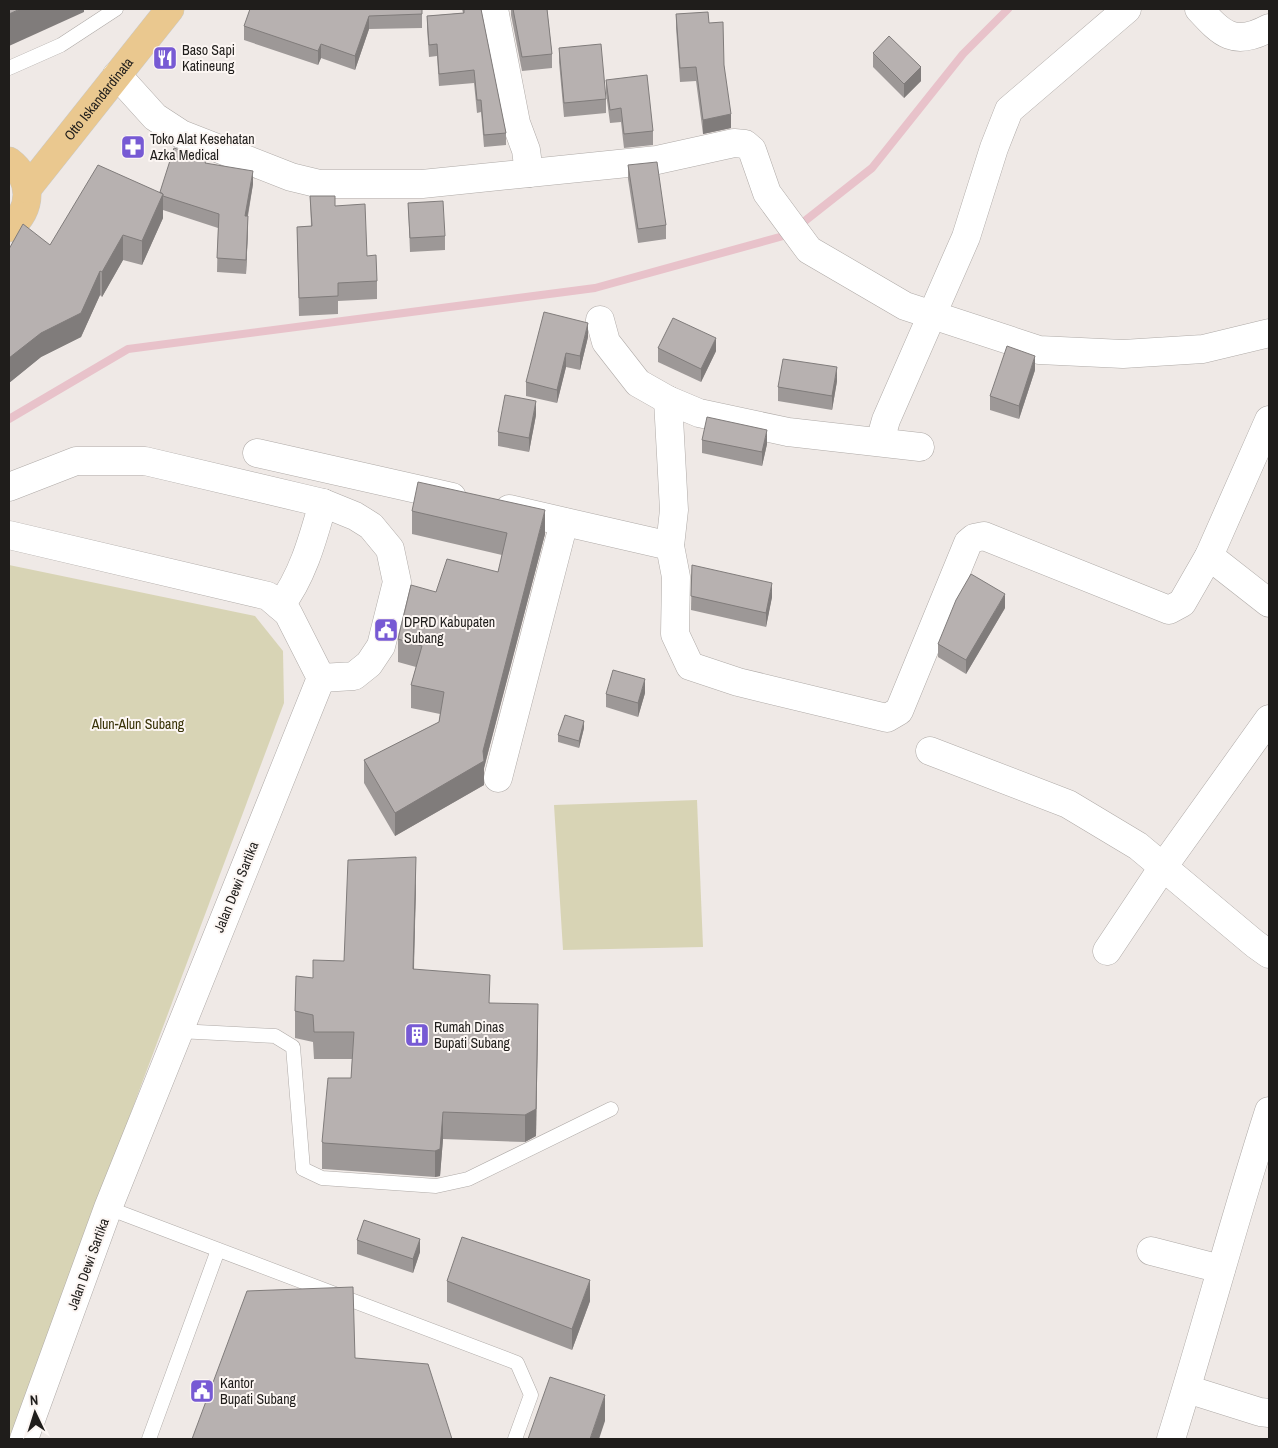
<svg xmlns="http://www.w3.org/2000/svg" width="1278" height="1448" font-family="'Archivo Narrow',sans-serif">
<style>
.green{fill:#d8d4b5}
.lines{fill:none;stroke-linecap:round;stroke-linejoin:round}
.stream{stroke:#e8c2ca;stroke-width:8}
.service-casing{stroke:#afaaa7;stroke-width:15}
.minor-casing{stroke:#afaaa7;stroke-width:29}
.primary-casing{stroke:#c9c9c8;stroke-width:29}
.service{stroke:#fff;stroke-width:14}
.minor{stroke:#fff;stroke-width:28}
.primary{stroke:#eac88f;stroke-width:28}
.wall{fill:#9d9897}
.shaded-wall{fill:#807c7b}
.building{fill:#b7b1b0;stroke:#807c7b}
.labels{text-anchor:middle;stroke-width:4;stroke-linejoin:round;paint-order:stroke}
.poi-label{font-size:14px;fill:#1f1d1b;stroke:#fcf6f3;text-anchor:start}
.street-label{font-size:14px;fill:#1f1d1b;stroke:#fcf6f3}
.park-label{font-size:14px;fill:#393308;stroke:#fcf6f3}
</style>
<rect width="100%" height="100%" fill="#efe9e6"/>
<g class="green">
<path d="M9,565L255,616L283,651L284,703L9,1439Z"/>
<path d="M697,800L703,947L563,950L554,805Z"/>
</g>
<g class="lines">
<path class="stream" d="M9,419L128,349L595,288L787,235L872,168L963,54L1008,9"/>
<defs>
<g id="service">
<path d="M9,68L61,45L116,9"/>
<path d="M178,1031L275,1036L293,1047L303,1169L322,1178L436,1186L468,1179L611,1109"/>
<path d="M108,1208L517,1363L531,1395L515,1439"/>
<path d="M149,1439L218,1250"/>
</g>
<g id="minor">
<path d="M494,9L516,123L526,150L529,173"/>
<path d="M1199,9C1222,34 1234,47 1269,28"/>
<path d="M117,75L155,117L181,134L291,177L320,184H422L657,160L734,143L745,144L752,150L767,193L809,250L905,306L1039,350L1123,354L1203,349L1269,333"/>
<path d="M600,320L606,342L638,383L668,400L699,413L788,432L920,447"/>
<path d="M668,400L674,510L670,546"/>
<path d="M880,441L886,420L966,237L994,148L1009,110L1127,9"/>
<path d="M257,453L452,497"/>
<path d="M9,487L76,461H145L323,503L355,516L371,526L390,549L397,582L381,646L369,664L354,676L321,678"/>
<path d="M509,509L670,546L676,577L675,634L690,666L738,682L887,718L899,711L968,543L974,538L984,536L1169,610L1182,603L1209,556L1269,420"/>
<path d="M9,535L268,596L288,613L321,678L108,1208L24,1439"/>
<path d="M1209,556L1269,603"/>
<path d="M280,606C303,576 313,538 323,503"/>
<path d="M930,751L1068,804L1138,846L1255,944L1269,954"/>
<path d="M498,778L564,522"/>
<path d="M1107,951L1163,867L1269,719"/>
<path d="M1151,1251L1221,1269"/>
<path d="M1187,1389L1260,1412L1269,1413"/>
<path d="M1171,1439C1205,1330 1234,1220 1269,1111"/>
</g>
<g id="primary">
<path d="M9,161C33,179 33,210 9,228"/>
<path id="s1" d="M27,189L170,9"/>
</g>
</defs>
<use href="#service" class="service-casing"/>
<use href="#minor" class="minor-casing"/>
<use href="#primary" class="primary-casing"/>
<use href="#service" class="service"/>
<use href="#minor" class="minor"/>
<use href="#primary" class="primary"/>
</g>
<g class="wall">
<path d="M422,9V28L369,29L355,70L321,58L318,65L244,40V26Z"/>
<path d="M462,9H481L506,133V145L484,147L481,112L477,113L474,83L439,86L437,56L429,57L427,28V16L463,13Z"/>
<path d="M511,9H547L552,54V68L522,71L511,15Z"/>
<path d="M676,14L709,23L724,65L731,128L703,134L696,81L680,82L676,28Z"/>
<path d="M559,48L606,99V113L564,117L559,62Z"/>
<path d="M873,53L921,81L904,98L873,67Z"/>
<path d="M606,80L653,131V145L624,148L621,122L610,123L606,93Z"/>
<path d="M207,164L253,184L248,216V230L246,274L217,272L218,228L163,210V218L142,265L123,260L102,297L100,295L81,337L41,357L9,383V249L50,245L160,192Z"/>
<path d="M628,165L666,225V239L638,243L628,179Z"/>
<path d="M310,196L335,206L367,256L377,281V299L338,301V314L299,316L297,227L311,226Z"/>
<path d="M408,203L445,236V250L410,252Z"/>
<path d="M588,337L580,370L566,367L557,403L526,396V382Z"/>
<path d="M658,348L716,351L701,382L658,362Z"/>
<path d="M1035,370L1019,419L990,410V396Z"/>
<path d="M837,381L832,410L778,401V387Z"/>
<path d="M536,415L529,452L498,446V432Z"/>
<path d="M702,440L767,444L762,466L702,453Z"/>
<path d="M412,511L545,534L484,768V785L395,836L364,783V760L439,722L440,714L411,708V685L416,667L398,662V639L436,592L498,572L502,555L412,534Z"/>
<path d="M692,565L772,597L766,627L691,610Z"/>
<path d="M1005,608L966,674L938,657V644Z"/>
<path d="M645,693L638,717L606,707V694Z"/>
<path d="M584,728L579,748L558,742V735Z"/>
<path d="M416,884L414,969L490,1003L538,1031L536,1136L525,1142L443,1139L440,1176L435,1177L324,1169H322V1142L351,1078L352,1059H314L313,1042L295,1038V1011L313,978L344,961Z"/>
<path d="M357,1240L420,1252L413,1273L357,1254Z"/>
<path d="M447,1281L590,1301L572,1350L447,1302Z"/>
</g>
<g class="shaded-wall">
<path d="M20,9H84V12L9,46V14Z"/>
<path d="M369,16V29L355,70V56Z"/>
<path d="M321,44V58L318,65V51Z"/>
<path d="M921,67V81L904,98V84Z"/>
<path d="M731,114V128L703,134V120Z"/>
<path d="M253,171V184L245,230V216Z"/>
<path d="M163,194V218L142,265V241Z"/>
<path d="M248,216V230L246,274V260Z"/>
<path d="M123,235V260L102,297V272Z"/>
<path d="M100,271V295L81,337L41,357L9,383V358Z"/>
<path d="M588,323V337L580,370V356Z"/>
<path d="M716,338V351L701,382V369Z"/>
<path d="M566,353V367L557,403V390Z"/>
<path d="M1035,356V370L1019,419V406Z"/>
<path d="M837,367V381L832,410V396Z"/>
<path d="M536,401V415L529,452V438Z"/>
<path d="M767,430V444L762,466V452Z"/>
<path d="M545,510V534L484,768V785L395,836V813L483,751Z"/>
<path d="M772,583V597L766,627V613Z"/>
<path d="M1005,594V608L966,674V660Z"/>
<path d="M645,679V693L638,717V703Z"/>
<path d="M584,721V728L579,748V741Z"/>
<path d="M416,857V884L413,995V969Z"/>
<path d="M538,1004L536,1136L525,1142V1115Z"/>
<path d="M443,1112V1139L440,1176L435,1177V1151Z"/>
<path d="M420,1239V1252L413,1273V1259Z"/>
<path d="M590,1280V1301L572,1350V1329Z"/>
<path d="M605,1395V1421L599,1439H590Z"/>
</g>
<g class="building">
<path d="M9,9H20L9,14Z"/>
<path d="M250,9H422V14L369,16L355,56L321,44L318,51L244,26Z"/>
<path d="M464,9H481L506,133L484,135L481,100H477L474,70L439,74L437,44L429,45L427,16L464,13Z"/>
<path d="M513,9H547L552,54L522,57Z"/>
<path d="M708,12L709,23L723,22L724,65L731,114L703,120L696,67L680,68L676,14Z"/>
<path d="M889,36L921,67L904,84L873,53Z"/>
<path d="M601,44L606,99L564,103L559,48Z"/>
<path d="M647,75L653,131L624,134L621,108L610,110L606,80Z"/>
<path d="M174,148L207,159L205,163L253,171L245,216H248L246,260L217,258L219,214L163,196V194L160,192Z"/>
<path d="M657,162L666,225L638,229L628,165Z"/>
<path d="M98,165L163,194L142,241L123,235L102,272L100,271L81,313L41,333L9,358V249L23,224L50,245Z"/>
<path d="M310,196H335V206L365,204L367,256L376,255L377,281L338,283V296L299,298L297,227L312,226Z"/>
<path d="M443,201L445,236L410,238L408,203Z"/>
<path d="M544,312L588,323L580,356L566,353L557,390L526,382Z"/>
<path d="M673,318L716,338L701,369L658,348Z"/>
<path d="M1007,346L1035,356L1019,406L990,396Z"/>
<path d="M783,359L837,367L832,396L778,387Z"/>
<path d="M505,395L536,401L529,438L498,432Z"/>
<path d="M707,417L767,430L762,452L702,440Z"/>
<path d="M418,482L545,510L483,751L484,761L395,813L364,760L439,722L444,692L411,685L422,646L398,639L411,585L436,592L447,559L498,572L507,533L412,511Z"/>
<path d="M692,565L772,583L766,613L691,596Z"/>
<path d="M971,574L1005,594L966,660L938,644L956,600Z"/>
<path d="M613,670L645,679L638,703L606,694Z"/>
<path d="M565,715L584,721L579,741L558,735Z"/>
<path d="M416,857L413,969L490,975L489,1003L538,1004L536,1109L525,1115L443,1112L440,1149L435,1151L324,1143L322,1142L328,1078H351L354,1032H314L313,1015L295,1011L296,976L313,978V960L344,961L348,860Z"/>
<path d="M364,1220L420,1239L413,1259L357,1240Z"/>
<path d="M462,1237L590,1280L572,1329L447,1281Z"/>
<path d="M353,1287L355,1358L428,1364L452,1439H192L247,1291Z"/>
<path d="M550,1377L605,1395L590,1439H528Z"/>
</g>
<defs>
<symbol id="restaurant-square" viewBox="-11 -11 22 22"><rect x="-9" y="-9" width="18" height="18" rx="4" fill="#775ad4" stroke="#fcf6f3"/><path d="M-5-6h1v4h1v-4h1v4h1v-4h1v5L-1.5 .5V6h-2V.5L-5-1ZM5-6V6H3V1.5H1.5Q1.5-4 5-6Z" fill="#fff"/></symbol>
<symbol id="pharmacy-square" viewBox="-11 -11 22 22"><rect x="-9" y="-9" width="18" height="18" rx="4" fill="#775ad4" stroke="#fcf6f3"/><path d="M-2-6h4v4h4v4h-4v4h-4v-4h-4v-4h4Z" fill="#fff"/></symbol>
<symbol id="civic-square" viewBox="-11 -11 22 22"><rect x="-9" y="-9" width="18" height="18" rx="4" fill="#775ad4" stroke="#fcf6f3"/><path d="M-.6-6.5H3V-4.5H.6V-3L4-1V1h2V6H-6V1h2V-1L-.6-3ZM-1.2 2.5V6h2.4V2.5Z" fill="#fff"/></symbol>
<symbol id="building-square" viewBox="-11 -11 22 22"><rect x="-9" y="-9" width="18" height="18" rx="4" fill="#775ad4" stroke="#fcf6f3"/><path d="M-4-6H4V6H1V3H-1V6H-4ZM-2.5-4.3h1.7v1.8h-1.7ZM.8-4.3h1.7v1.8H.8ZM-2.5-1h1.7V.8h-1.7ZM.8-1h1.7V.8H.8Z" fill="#fff"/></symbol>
</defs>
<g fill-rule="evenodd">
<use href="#restaurant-square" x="151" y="44" width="28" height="28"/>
<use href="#pharmacy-square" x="119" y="133" width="28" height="28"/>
<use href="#civic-square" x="372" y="616" width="28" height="28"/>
<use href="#building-square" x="403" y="1021" width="28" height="28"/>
<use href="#civic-square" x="188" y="1377" width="28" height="28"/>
</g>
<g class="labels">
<g class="poi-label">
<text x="182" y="55">Baso Sapi<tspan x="182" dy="16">Katineung</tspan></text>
<text x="150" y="144">Toko Alat Kesehatan<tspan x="150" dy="16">Azka Medical</tspan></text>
<text x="404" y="627">DPRD Kabupaten<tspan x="404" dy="16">Subang</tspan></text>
<text x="434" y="1032">Rumah Dinas<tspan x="434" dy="16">Bupati Subang</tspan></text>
<text x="220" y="1388">Kantor<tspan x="220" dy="16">Bupati Subang</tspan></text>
</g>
<g class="street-label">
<text dy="5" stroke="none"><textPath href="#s1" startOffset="115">Otto Iskandardinata</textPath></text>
<text transform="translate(236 887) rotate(-68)" y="5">Jalan Dewi Sartika</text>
<text transform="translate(88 1264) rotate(-70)" y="5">Jalan Dewi Sartika</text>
</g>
<g class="park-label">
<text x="138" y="729">Alun-Alun Subang</text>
</g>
</g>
<rect width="1278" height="1448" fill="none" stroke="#1f1d1b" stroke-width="20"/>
<g transform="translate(35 1413) rotate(356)" stroke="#fcf6f3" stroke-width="4" paint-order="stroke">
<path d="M0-4L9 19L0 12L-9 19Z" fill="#1f1d1b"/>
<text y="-8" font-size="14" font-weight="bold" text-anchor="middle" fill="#1f1d1b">N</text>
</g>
</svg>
